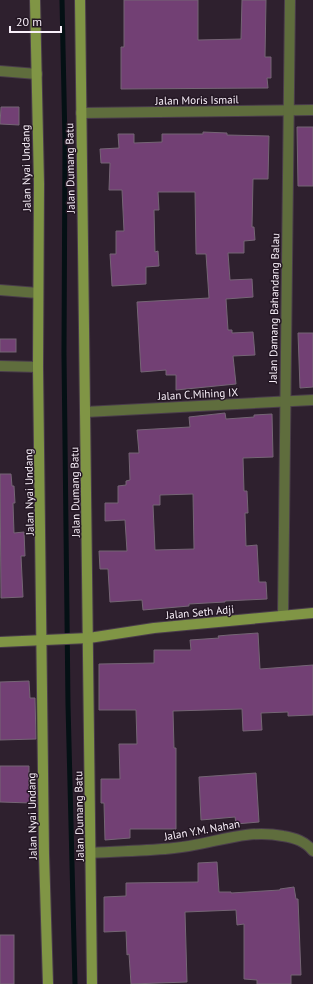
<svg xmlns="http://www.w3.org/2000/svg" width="313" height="984" font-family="'PT Sans',sans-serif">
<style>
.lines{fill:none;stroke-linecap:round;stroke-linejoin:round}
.stream{stroke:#041014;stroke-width:5}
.building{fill:#724074;stroke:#756575;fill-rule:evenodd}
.street-casing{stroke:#4a3d4b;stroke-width:12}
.secondary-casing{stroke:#4a3d4b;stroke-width:12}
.street{stroke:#5f6d3d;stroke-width:10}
.secondary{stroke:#809545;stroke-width:10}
.labels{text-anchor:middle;stroke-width:3;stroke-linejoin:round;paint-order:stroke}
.street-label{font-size:11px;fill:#f9f0fa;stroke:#241724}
</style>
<rect width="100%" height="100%" fill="#2e202e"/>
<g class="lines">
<path class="stream" d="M62,0L65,142L64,354L68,704L75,984"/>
</g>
<g class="building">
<path d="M124,0H198V40L241,39L242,0H266L265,57H271V78H267L268,88L121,89V47H124Z"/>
<path d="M1,107H19V125L0,124Z"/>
<path d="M297,127H313V186H298Z"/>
<path d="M203,132L227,133V135L269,136L268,179H253L252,227H254L255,240L244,241V253H228L230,280L252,279L253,297L226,299L228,330H232V333L253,332L255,355L233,356L236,384L176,390V375H166V370L141,372L137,302L209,298L206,254H196L195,192H158L159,210H154L155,252L158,251L159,266L146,267V284L112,286L110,254H116V231H124L122,190H109L110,163H101L100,149L119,148L118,134H134V143L162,142V134H203Z"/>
<path d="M298,333H313V387L300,388Z"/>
<rect x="0" y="339" width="16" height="13"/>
<path d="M225,413L226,419L254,417V415L272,414L273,457L243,458L244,491H247L248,513H245L246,546L257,545L259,582H266L267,599L225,601V602L189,604V606L143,610L142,600L110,602L108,569H100L99,551H127L125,520L105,521V503H118V486L126,485V481L130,480L129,453H139L137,430L190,427L189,417ZM193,494L194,549L155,550L153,505H160V495Z"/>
<path d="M0,474H11L12,486H14L15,503H13L14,533L24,532L25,556H21L23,597L1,598Z"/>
<path d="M258,633L260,669L313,665V715L288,716V712L261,713L262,730L243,731L242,709L173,711L174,748H176V829H130V838L105,840L104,803H101V779H120L119,744H137L136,710H99V664L154,663V650H191L190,640L219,638L218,636L229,635Z"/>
<path d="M29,681L30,698H35L36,739L0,740V682Z"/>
<path d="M0,766H29V787H31V803L0,802Z"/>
<path d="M256,773L259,822L236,824L235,817L201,820L199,777Z"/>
<path d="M217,862L219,892H231V893L280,890V889L294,887L296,899H298L301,975H291V984H257V980L244,979V924L237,925L236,910L185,912L187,982L131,984L129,954L127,955L126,931L104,932V897L126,896V883L198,882V863Z"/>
<rect x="0" y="935" width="14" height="49"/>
</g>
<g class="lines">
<defs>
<g id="street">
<path d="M0,71L37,74"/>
<path d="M81,113L313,110"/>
<path d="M0,290L38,293"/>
<path d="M0,366L38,367"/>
<path d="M85,412L313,400"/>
<path d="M283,616L290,0"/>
<path d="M91,853C119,851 147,851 174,848C212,845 244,828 283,836C295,838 305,841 313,851"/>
</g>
<g id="secondary">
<path d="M35,0L39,184L38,367L44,854L48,984"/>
<path d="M80,0L92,984"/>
<path d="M0,642L89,638L154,628L313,613"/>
</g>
</defs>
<use href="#street" class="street-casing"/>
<use href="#secondary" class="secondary-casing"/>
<use href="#street" class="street"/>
<use href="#secondary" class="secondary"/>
</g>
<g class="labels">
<g class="street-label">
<text transform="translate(197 100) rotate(-1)" y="4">Jalan Moris Ismail</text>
<text transform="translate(26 168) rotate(-91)" y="4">Jalan Nyai Undang</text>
<text transform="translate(70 168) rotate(-91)" y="4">Jalan Dumang Batu</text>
<text transform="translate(274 308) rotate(-89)" y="4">Jalan Damang Bahandang Balau</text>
<text transform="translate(198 394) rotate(-3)" y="4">Jalan C.Mihing IX</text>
<text transform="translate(29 492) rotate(-91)" y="4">Jalan Nyai Undang</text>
<text transform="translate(75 492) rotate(-91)" y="4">Jalan Dumang Batu</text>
<text transform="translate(200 612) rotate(-5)" y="4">Jalan Seth Adji</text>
<text transform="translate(32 816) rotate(-91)" y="4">Jalan Nyai Undang</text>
<text transform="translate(79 816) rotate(-91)" y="4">Jalan Dumang Batu</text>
<text transform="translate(202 830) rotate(-10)" y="4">Jalan Y.M. Nahan</text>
</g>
</g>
<path d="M10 26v6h51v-6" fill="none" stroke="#f9f0fa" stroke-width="2"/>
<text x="16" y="26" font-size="12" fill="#f9f0fa" stroke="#241724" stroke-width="3" paint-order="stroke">20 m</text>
</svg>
